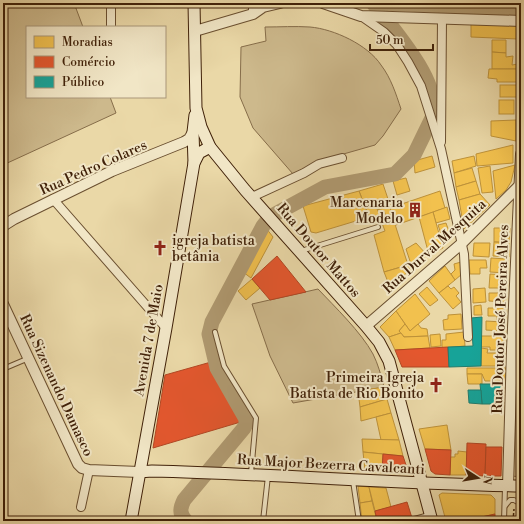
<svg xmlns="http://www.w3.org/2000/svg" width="524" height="524" font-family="'Libre Bodoni',serif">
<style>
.green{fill:#cdb98c;stroke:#866d4a}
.homes{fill:#f2c14e;stroke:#bd9139}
.shops{fill:#e4572e;stroke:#b34723}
.public{fill:#17a398;stroke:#237c6d}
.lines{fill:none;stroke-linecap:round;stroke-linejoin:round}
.river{stroke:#b09a71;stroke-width:15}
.service-casing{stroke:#6a4f30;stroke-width:6}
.minor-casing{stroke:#6a4f30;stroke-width:10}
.tertiary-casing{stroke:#6a4f30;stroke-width:12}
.secondary-casing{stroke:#402109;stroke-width:13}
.path{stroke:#402109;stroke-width:1.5;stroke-dasharray:3 2;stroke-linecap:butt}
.service{stroke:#f1e6c6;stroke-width:4}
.minor{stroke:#f1e6c6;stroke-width:8}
.tertiary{stroke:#f1e6c6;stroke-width:10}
.secondary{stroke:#f1e6c6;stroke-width:11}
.labels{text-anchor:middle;stroke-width:4;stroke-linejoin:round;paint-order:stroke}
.street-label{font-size:14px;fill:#402109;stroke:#f1e6c6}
.poi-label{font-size:14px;fill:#402109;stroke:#f1e6c6;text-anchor:end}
</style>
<rect width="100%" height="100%" fill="#ead8a7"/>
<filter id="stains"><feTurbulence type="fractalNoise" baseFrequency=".005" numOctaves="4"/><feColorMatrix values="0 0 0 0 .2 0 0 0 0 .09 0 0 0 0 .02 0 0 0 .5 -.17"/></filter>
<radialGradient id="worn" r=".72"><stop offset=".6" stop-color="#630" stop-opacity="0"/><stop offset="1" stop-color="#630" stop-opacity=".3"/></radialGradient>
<g class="green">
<path d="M3,3H74L83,27H27V97H110L116,113L3,165Z"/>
<path d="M265,27C280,27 295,26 310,27C334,29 368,45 381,65C391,78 396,94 401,109L383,136L375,145L319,161L293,174L253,128L240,97L241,47L266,41Z"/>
<path d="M521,247V477L512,476Z"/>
<path d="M318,289C335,307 361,332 373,354C378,364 381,375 384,387L293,403L270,356L252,304Z"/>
</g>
<g class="homes">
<path d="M471,24L519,26L518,39L471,37Z"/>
<path d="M492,40H506V53L492,52Z"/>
<path d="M492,52L506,53V57L513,56L512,65L518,64V69H492Z"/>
<path d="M489,69H518L517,82H497V79L488,78Z"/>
<rect x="500" y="85" width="17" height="12"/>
<rect x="499" y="100" width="15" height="14"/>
<path d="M516,120V141L491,136V121Z"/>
<path d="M513,145V163L477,166L476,154Z"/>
<path d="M432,156L435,167L415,173L414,161Z"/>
<path d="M474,156L476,166L454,173L452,161Z"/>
<path d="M515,165L511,182L506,190L496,199L493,171Z"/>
<path d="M490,166L493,192L482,193L478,168Z"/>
<path d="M472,168L476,181L456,187L454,173Z"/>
<path d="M406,178L410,191L397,195L393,181Z"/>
<path d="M476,181L480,194L459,200L456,187Z"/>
<path d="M383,184L393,214L386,216L384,211L377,209L380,215L374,218L372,215L369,217L359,191Z"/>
<path d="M359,191L369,217L316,233L311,232L303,206Z"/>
<path d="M440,191L445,208L396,225L390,208Z"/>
<path d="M480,194L490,205L464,229L459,200Z"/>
<path d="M447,207L450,219L436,223L433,212Z"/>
<path d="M433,212L443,248L429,255L419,217Z"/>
<path d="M393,218L408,265L384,272L374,235L385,231L382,223Z"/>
<path d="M446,223L451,237L443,240L438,225Z"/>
<path d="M266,228L273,237L251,278L243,272Z"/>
<path d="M494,228H510L509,242H494Z"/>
<path d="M494,242L509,243V257L493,256Z"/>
<path d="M416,243L427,255L412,267L406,249Z"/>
<path d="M474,243H490L489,257L473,256Z"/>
<path d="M491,258L507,259L506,273L490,272Z"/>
<path d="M469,260H486L487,268H480V274H470Z"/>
<path d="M461,262L462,274L455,280L451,274L455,270L454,264Z"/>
<path d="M408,265L410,270L390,287L384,272Z"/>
<path d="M445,266L455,280L439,293L429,281Z"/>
<path d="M490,274L505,275V288H489Z"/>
<path d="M252,279L260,288L246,300L238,291Z"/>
<path d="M448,286L451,289L454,287L459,293L456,296L461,302L453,309L439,293Z"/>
<path d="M427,287L438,300L430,306L419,294Z"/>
<path d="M485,288L486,302L473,303V289Z"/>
<path d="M489,293H505V302L489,301Z"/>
<path d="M415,294L430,314L410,331L396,311Z"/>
<path d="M481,305L482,315H474V306Z"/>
<path d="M488,308H504L503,320H497V316H488Z"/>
<path d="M396,311L405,324L399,331L401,333L389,337L380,327Z"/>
<path d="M461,314L462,329L444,330L443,320L448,319V315Z"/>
<path d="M486,321L502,322V331L486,330Z"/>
<path d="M405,324L410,331L418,324L421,328L427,329L428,336L404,337L399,331Z"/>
<path d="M464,332L465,346L442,348V340H446V334Z"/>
<path d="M401,333L404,337L428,336L430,348L395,350L389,337Z"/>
<path d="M440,334L441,346L431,347L430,335Z"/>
<path d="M481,336H503V350H490V347H481Z"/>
<path d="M481,348L488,349L487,353H502V366H481Z"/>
<path d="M467,368H506L505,381H485L482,374H467Z"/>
<path d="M467,374H482V384H468Z"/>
<path d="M384,387L387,399L360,407L358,391Z"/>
<path d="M387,399L391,413L361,421L360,407Z"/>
<path d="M391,413L399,440H381L376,417Z"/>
<path d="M447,425L451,450L425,449L419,429Z"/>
<path d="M362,439L399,440L403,456L363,452Z"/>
<path d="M458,451L467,452L466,475H450V457H455V454H458Z"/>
<path d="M363,452L383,454L382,471L365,470Z"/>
<path d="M358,486L369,487L372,501L360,503Z"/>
<path d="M369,487L386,488L391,507L375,511Z"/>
<path d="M442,493L491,495L495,499V514L464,521H446L439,495Z"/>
<path d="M372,501L377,521H362L360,503Z"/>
</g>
<g class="shops">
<path d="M277,256L306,292L270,300L252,279Z"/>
<path d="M448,347L449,367H402L395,350Z"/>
<path d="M211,362L213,369L244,421L153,448L165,375Z"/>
<path d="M467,443L486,444L485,476L466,475Z"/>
<path d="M486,447H502L501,476H485Z"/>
<path d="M425,449L451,450L450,475L435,474L431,471Z"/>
<path d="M383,454L403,456L407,468L404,472L382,471Z"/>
<path d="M407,502L412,518L401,521H377L375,511Z"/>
<path d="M495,514V521H464Z"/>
</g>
<g class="public">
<path d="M482,317L481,366L449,367L448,347L473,346L471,318Z"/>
<path d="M480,384H502V404H482Z"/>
<path d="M468,390H481L482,404L469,403Z"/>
</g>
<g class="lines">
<g class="river">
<path d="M380,3L521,9"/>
<path d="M186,521C179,514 180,508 184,500L244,428L246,424V419L217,368L209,334L212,322L263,226L270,217L279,212L325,187L395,174L414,155L433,116C441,82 393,29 373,3"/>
</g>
<defs>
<g id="service">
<path d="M301,251L378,227"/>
<path d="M215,332L224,366L256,418L251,473"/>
<path d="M3,369L29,358"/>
<path d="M353,481L359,521"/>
<path d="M505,506L510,500H514L521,504"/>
<path d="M263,521L268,476"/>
<path d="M407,521L429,515"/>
<path d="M504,521L505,487"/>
</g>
<g id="minor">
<path d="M111,3V27"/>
<path d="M253,3V14"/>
<path d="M361,16L384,32L397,45L408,62L421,86L441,149L464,254L468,337"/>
<path d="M441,142L442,18"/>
<path d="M252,197L304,173L319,164L342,158"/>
<path d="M53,199L166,328"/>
<path d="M81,507L89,470"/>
</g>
<g id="tertiary">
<path d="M323,3L361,16L521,21"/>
<path d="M195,31L253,14L263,7L280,3"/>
<path d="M3,226L14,219L112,171L184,142L189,139L193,132"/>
<path d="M3,304L78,464L82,468L89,470L139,472"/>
<path d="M366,326L461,244L519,186"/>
<path d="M508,486L512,349L521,154"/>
</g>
<g id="secondary">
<path d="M194,3L196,108L201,127L210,147L245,190L366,326L379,342L389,361L432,521"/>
<path d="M194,163L193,132L195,115"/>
<path d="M139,472L152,471C275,474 398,484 521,486"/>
<path d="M131,521L166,328L194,163L199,153L210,147"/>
</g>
</defs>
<use href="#service" class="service-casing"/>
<use href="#minor" class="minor-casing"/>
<use href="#tertiary" class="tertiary-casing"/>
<use href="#secondary" class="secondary-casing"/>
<path class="path" d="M513,521L514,509"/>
<use href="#service" class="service"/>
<use href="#minor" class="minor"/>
<use href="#tertiary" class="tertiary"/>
<use href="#secondary" class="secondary"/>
</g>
<defs>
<symbol id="building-bare" viewBox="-9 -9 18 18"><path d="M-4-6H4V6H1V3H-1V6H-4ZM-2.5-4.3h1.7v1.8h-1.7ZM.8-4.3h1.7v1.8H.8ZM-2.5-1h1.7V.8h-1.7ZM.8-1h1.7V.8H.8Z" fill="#8f2418" stroke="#f1e6c6" stroke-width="2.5" paint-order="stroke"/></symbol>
<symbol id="church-bare" viewBox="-9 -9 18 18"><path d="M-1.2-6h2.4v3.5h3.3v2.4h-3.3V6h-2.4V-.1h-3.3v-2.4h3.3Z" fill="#8f2418" stroke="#f1e6c6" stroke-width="2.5" paint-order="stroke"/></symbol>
</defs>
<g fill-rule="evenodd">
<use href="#building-bare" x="404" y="199" width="22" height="22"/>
<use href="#church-bare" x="149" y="237" width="22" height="22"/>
<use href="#church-bare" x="425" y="374" width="22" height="22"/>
</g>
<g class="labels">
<g class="street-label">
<text transform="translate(93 167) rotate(-24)" y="5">Rua Pedro Colares</text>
<text transform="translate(434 246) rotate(-42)" y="5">Rua Durval Mesquita</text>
<text transform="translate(319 250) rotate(49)" y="5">Rua Doutor Mattos</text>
<text transform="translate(500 319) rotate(-88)" y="5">Rua Doutor José Pereira Alves</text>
<text transform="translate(148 340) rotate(-80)" y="5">Avenida 7 de Maio</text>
<text transform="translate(57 385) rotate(65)" y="5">Rua Sizenando Damasco</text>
<text transform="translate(331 464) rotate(3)" y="5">Rua Major Bezerra Cavalcanti</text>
</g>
<g class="poi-label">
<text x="403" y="207">Marcenaria<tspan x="403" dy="16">Modelo</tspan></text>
<text x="172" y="245" text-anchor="start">igreja batista<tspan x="172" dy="16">betânia</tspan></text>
<text x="424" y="382">Primeira Igreja<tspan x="424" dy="16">Batista de Rio Bonito</tspan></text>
</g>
</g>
<rect width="524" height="524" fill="none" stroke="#ead8a7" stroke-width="16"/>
<rect x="4" y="4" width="516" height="516" fill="none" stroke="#402109" stroke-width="2"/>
<rect x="8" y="8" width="508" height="508" fill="none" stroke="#402109"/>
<rect x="26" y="26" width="140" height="72" fill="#f1e6c6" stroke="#aa977a"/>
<rect x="34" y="36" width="20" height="12" fill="#f2c14e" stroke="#aa977a"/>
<text x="62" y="46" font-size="12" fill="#402109">Moradias</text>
<rect x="34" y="56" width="20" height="12" fill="#e4572e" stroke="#aa977a"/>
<text x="62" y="66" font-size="12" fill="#402109">Comércio</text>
<rect x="34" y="76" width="20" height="12" fill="#17a398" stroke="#aa977a"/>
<text x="62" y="86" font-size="12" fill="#402109">Público</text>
<g transform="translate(478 478) rotate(102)" stroke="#f1e6c6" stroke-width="3" paint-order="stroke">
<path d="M0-3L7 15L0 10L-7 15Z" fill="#402109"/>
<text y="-6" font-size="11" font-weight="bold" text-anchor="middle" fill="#402109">N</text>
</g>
<path d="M370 44v6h63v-6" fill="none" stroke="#402109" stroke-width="2"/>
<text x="376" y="44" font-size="12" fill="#402109" stroke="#f1e6c6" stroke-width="3" paint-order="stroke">50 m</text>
<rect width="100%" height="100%" filter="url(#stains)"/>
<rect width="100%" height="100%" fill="url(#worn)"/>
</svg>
